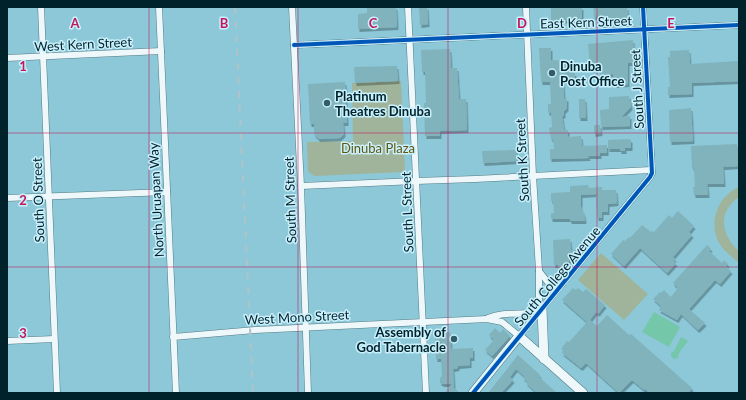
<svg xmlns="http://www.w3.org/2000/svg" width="746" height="400" font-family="Lato,sans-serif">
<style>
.green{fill:#9fb49a}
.water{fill:#75c7aa}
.building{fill:#80b3bb;filter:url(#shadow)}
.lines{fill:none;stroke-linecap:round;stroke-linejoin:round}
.street-casing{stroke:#547b85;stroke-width:7}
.secondary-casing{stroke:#547b85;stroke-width:10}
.street{stroke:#eef7f9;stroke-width:6}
.secondary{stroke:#eef7f9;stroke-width:9}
.rail{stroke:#b1c3c8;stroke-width:2;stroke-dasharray:7 7;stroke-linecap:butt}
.cycleway-casing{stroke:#c9f0fc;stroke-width:6}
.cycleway{stroke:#0057b8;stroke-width:4}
.grid{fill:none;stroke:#c2185b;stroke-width:1;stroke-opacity:0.55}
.poi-dot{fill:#315c68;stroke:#c9f0fc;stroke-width:1.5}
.labels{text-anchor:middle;stroke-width:3;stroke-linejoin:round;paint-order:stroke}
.street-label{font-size:13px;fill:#00222b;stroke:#c9f0fc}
.poi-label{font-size:13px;font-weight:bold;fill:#00222b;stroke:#c9f0fc;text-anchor:start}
.park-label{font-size:13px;fill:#62560f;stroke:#c9f0fc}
.grid-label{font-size:13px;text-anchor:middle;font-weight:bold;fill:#c2185b;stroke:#c9f0fc;stroke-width:3;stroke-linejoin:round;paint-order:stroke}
</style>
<defs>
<filter id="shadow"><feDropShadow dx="1.5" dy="3" stdDeviation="0" flood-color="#0004"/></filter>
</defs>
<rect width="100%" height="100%" fill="#8cc8d8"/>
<g class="green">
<path d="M401,81L405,169L404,172L314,176L308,171L307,142L353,141L352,83Z"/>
<path d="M739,187V197C717,212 721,235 739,251V263C732,257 724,251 719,243C708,222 718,196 739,187Z"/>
<path d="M601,253L648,294L624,320L578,280Z"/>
</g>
<g class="water">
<path d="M654,312L680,327L669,347L642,332Z"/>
<path d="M681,337L688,341L679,353L678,358L674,359L671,356V353L674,351Z"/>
</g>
<g class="building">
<path d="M367,7H396L397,27L358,29V14L367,13Z"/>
<path d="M419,7H427L428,24L420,25Z"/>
<path d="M551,7H582V20L551,21Z"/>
<path d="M606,7H627L628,18L606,19V17H594L593,8Z"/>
<path d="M633,40L634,63H628V84L615,85V83H613V74L600,75L599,64L590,65L588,44Z"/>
<path d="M539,48H551V60L572,61V73H575V81H563L564,99L567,98V108L564,111V115L562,116L564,130H568V137L581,136L582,146L607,145V153H600V156H588L589,158L550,159V149H554L553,139H551L549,128L552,127L551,112L548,113V104H551L550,82H541Z"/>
<path d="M450,49L451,68H457L459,99H466L467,130L440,131V136H425L424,103H426L425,72H422L421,50Z"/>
<path d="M689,50L690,64L739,61V81L692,83V94L668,95V87H670L668,57H670V51Z"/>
<path d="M397,66L398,81L355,83L354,67Z"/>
<path d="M345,82L347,123H343L344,134L340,138L319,139L314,134V124H310L308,84Z"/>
<path d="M629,96L631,107L621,117L630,116V126L601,127L600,110L609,109V97Z"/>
<path d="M579,99H585L586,118H579Z"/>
<path d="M691,108L693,141L670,142L669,110Z"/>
<path d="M594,125H600L601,133L594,134Z"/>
<path d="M629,139L631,140V148H625V151H620V149H608V140Z"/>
<path d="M737,144L739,166L723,167L724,184H707L708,195H694L693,187H695L694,168H692L691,146Z"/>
<path d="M516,150L517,161L483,163L482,151Z"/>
<path d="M588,185L589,188L602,187V190H616L617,203L608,204V212H602V218H597L596,194L581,195V207L584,214L585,221H570V219H551V213H554L553,201H551V193L570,192V186Z"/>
<path d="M678,211L694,226L689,232L692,235L673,257L675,259L673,261L676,263L667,273L640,248L624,266L611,254L623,240L625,241L629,237L630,238L642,225L651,232L652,231L654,232L669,215L672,218Z"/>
<path d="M570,239L571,250H577V257H576V259L569,260V263H567V268L564,272L558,273V265H554L553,240Z"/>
<path d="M707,245L711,249L709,251L722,263L724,260L728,264L726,266L731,271L720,284L715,280L689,309L705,323L698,330L681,314L677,320L659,310L661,306L653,299L660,292L661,293L664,290L671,297L678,288L673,283Z"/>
<path d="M573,288L576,290L578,288L583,292L586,289L605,305L598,314L596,312L590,320L597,326L607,315L629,335L631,334L692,388L688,393H650L645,389L644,390L632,380L619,393L586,363L581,368L562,353L564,351L561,349L567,341L569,342L587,322L562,300Z"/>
<path d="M495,328L500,333L503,329L510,336L492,356L485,350L494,340L489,335Z"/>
<path d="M435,332H450L451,349L473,348V358H470V365L458,366V368L453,369L454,388L460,393H445L452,384H442V383H440V378L442,376L441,359H436Z"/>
<path d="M518,355L540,375L539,377L557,393H537L526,383L527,381L523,378L524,376L516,369L510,377L513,380L501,393H488Z"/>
</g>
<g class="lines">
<defs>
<g id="street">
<path d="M41,7L57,393"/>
<path d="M159,7L176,393"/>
<path d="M292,7L301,186L308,393"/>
<path d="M408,7L426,393"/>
<path d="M526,7L533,176L539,270V312"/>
<path d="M294,45L739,25"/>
<path d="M7,58L161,51"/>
<path d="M301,186L416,181L475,179L651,170"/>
<path d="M7,198L167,192"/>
<path d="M539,271L550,285L558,286L562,284"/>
<path d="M488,318C504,311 521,315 539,312"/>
<path d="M173,337L255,330L487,319L502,322L519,336L650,177L652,173L643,7"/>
<path d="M7,341L54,339"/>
</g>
<g id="secondary">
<path d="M542,309L544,359"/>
<path d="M473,393L519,336L583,393"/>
</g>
</defs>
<use href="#street" class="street-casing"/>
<use href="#secondary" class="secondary-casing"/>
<use href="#street" class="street"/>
<use href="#secondary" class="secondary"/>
<path class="rail" d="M235,7L253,393"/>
<defs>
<g id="cycleway">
<path d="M294,45L739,25"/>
<path d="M473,393L650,177L652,173L643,7"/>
</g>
</defs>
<use href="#cycleway" class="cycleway-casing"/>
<use href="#cycleway" class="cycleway"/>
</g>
<path class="grid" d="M149,7V393M298,7V393M448,7V393M597,7V393M7,133H739M7,267H739"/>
<g class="poi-dot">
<circle cx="552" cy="73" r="4"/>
<circle cx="327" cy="103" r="4"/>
<circle cx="454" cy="339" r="4"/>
</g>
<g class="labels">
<g class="street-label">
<text transform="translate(586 22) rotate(-2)" y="5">East Kern Street</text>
<text transform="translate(83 44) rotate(-3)" y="5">West Kern Street</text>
<text transform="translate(637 89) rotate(-93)" y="5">South J Street</text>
<text transform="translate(522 160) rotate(-93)" y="5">South K Street</text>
<text transform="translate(38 200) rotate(-92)" y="5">South O Street</text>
<text transform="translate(156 200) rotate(-93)" y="5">North Uruapan Way</text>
<text transform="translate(290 200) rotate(-92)" y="5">South M Street</text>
<text transform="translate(407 212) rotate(-92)" y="5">South L Street</text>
<text transform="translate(557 276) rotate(-50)" y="5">South College Avenue</text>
<text transform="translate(297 317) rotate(-3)" y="5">West Mono Street</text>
</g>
<g class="poi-label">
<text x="560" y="71">Dinuba<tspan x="560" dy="15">Post Office</tspan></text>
<text x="335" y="101">Platinum<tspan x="335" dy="15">Theatres Dinuba</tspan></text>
<text x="446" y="337" text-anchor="end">Assembly of<tspan x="446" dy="15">God Tabernacle</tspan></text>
</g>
<g class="park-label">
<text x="378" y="153">Dinuba Plaza</text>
</g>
</g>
<g class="grid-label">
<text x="75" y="28">A</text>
<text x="224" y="28">B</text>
<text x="373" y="28">C</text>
<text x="522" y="28">D</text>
<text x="671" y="28">E</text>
<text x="23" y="71">1</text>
<text x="23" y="205">2</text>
<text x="23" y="338">3</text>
</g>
<rect width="746" height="400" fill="none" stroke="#00222b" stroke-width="16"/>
</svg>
